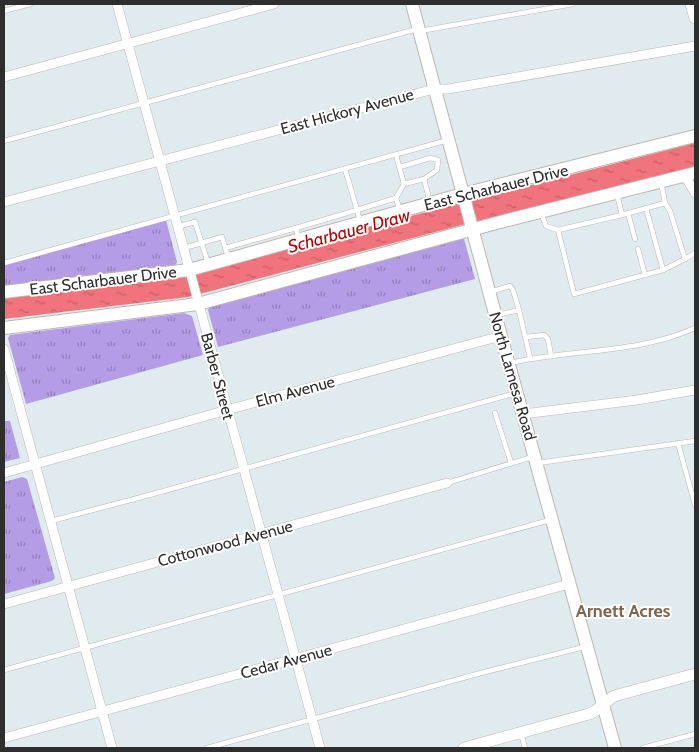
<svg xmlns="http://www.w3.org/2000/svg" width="699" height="752" font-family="Cabin,sans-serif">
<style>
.grass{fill:url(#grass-tufts)}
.water{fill:url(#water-ripples)}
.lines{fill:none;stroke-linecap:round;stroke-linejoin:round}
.service-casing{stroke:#beb6b0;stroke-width:5.5}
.minor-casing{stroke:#beb6b0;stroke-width:10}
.tertiary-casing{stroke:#beb6b0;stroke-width:12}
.secondary-casing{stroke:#beb6b0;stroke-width:14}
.service{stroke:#fff;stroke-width:4.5}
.minor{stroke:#fff;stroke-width:9}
.tertiary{stroke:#fff;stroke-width:11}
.secondary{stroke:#fff;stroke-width:12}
.labels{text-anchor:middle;stroke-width:4;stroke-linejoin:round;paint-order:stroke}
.street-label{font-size:16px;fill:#2e2e2e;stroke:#fff}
.water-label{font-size:18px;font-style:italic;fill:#a40d0b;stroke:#fff}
.neighbourhood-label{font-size:18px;font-weight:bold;fill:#80664c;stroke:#fff}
</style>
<defs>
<pattern id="grass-tufts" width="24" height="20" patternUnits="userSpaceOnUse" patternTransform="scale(1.25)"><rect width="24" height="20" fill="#b49ce6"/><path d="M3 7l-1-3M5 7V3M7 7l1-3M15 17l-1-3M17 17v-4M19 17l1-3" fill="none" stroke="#9380bb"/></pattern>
<pattern id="water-ripples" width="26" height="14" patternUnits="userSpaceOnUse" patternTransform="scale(1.25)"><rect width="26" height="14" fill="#f1737b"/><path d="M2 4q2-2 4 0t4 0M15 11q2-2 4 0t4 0" fill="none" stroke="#c45f65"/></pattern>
</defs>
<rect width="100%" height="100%" fill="#e0ebef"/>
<g class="grass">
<path d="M166,220L177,262L175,266L4,286V264Z"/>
<path d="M461,237L464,239L475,279L218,347L208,310L211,304Z"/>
<path d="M184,313L192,316L203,355L26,404L8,338L10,335Z"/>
<path d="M4,421H10L20,458L4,462Z"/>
<path d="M22,477L27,479L55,578L52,581L4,594V482Z"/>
</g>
<path class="water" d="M695,143V167L462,225L188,297L4,319V298L182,275Z"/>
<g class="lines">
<defs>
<g id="service">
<path d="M4,11L30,4"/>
<path d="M420,31L573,4"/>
<path d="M4,141L417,29"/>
<path d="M396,155L404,184"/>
<path d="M400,167L430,158L438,160L437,170L424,179L404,184L396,198L400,211"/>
<path d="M345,169L357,210L396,198"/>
<path d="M424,179L430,202"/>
<path d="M617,194L622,215L665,203L661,182"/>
<path d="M665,203L670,211L685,259L695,253"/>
<path d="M646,208L663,270L685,259"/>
<path d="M541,213L546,226L558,230"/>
<path d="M628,213L635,239"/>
<path d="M622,215L558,230L574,294L663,270"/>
<path d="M177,227L195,222L208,263"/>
<path d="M298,237L296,228L357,210L360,221"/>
<path d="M184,248L222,237L228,257"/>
<path d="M225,248L296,228"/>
<path d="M638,249L645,275"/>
<path d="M4,263L448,140"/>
<path d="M490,292L510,286L513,290L519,310L497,315"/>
<path d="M519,310L530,358"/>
<path d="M526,337L544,335L548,339L551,356"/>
<path d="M510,363C570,349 638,354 695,328"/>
<path d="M495,413L511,463"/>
<path d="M678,443L695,505"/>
<path d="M538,463L695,441"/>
<path d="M447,483L532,457"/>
<path d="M51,521L153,494L516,393"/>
<path d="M4,670L550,520"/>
<path d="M521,733L525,748"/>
<path d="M207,748L481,673L584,647"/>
<path d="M643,748L695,734"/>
</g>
<g id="minor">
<path d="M117,4L320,748"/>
<path d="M4,77L274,4"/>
<path d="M685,176L695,193"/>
<path d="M4,202L434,89H448L695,46"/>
<path d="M4,349L112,748"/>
<path d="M523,414L637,400L695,390"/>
<path d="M4,473L227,410L501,336"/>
<path d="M4,604L447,483"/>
<path d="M4,738L569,584"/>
</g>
<g id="tertiary">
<path d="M691,4L695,18"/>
<path d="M464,748L589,714L595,711L614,696L695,674"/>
</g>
<g id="secondary">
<path d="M412,4L501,336L615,748"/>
<path d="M4,292L189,270L463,194L695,136"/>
<path d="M4,328L198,304L500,222L695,173"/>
</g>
</defs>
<use href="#service" class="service-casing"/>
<use href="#minor" class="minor-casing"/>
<use href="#tertiary" class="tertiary-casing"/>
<use href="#secondary" class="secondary-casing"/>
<use href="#service" class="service"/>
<use href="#minor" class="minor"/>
<use href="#tertiary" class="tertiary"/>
<use href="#secondary" class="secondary"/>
</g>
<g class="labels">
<g class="street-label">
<text transform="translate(347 111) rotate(-15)" y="6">East Hickory Avenue</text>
<text transform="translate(496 187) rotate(-14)" y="6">East Scharbauer Drive</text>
<text transform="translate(103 280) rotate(-7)" y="6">East Scharbauer Drive</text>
<text transform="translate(218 376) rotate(75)" y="6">Barber Street</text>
<text transform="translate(513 376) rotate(74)" y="6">North Lamesa Road</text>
<text transform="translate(295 391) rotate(-15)" y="6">Elm Avenue</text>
<text transform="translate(225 543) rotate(-15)" y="6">Cottonwood Avenue</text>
<text transform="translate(286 661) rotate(-15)" y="6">Cedar Avenue</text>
</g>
<g class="water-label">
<text transform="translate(349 231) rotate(-15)" y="6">Scharbauer Draw</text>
</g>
<g class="neighbourhood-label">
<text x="623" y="617">Arnett Acres</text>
</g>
</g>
<rect width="699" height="752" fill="none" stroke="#2e2e2e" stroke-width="10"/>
</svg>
